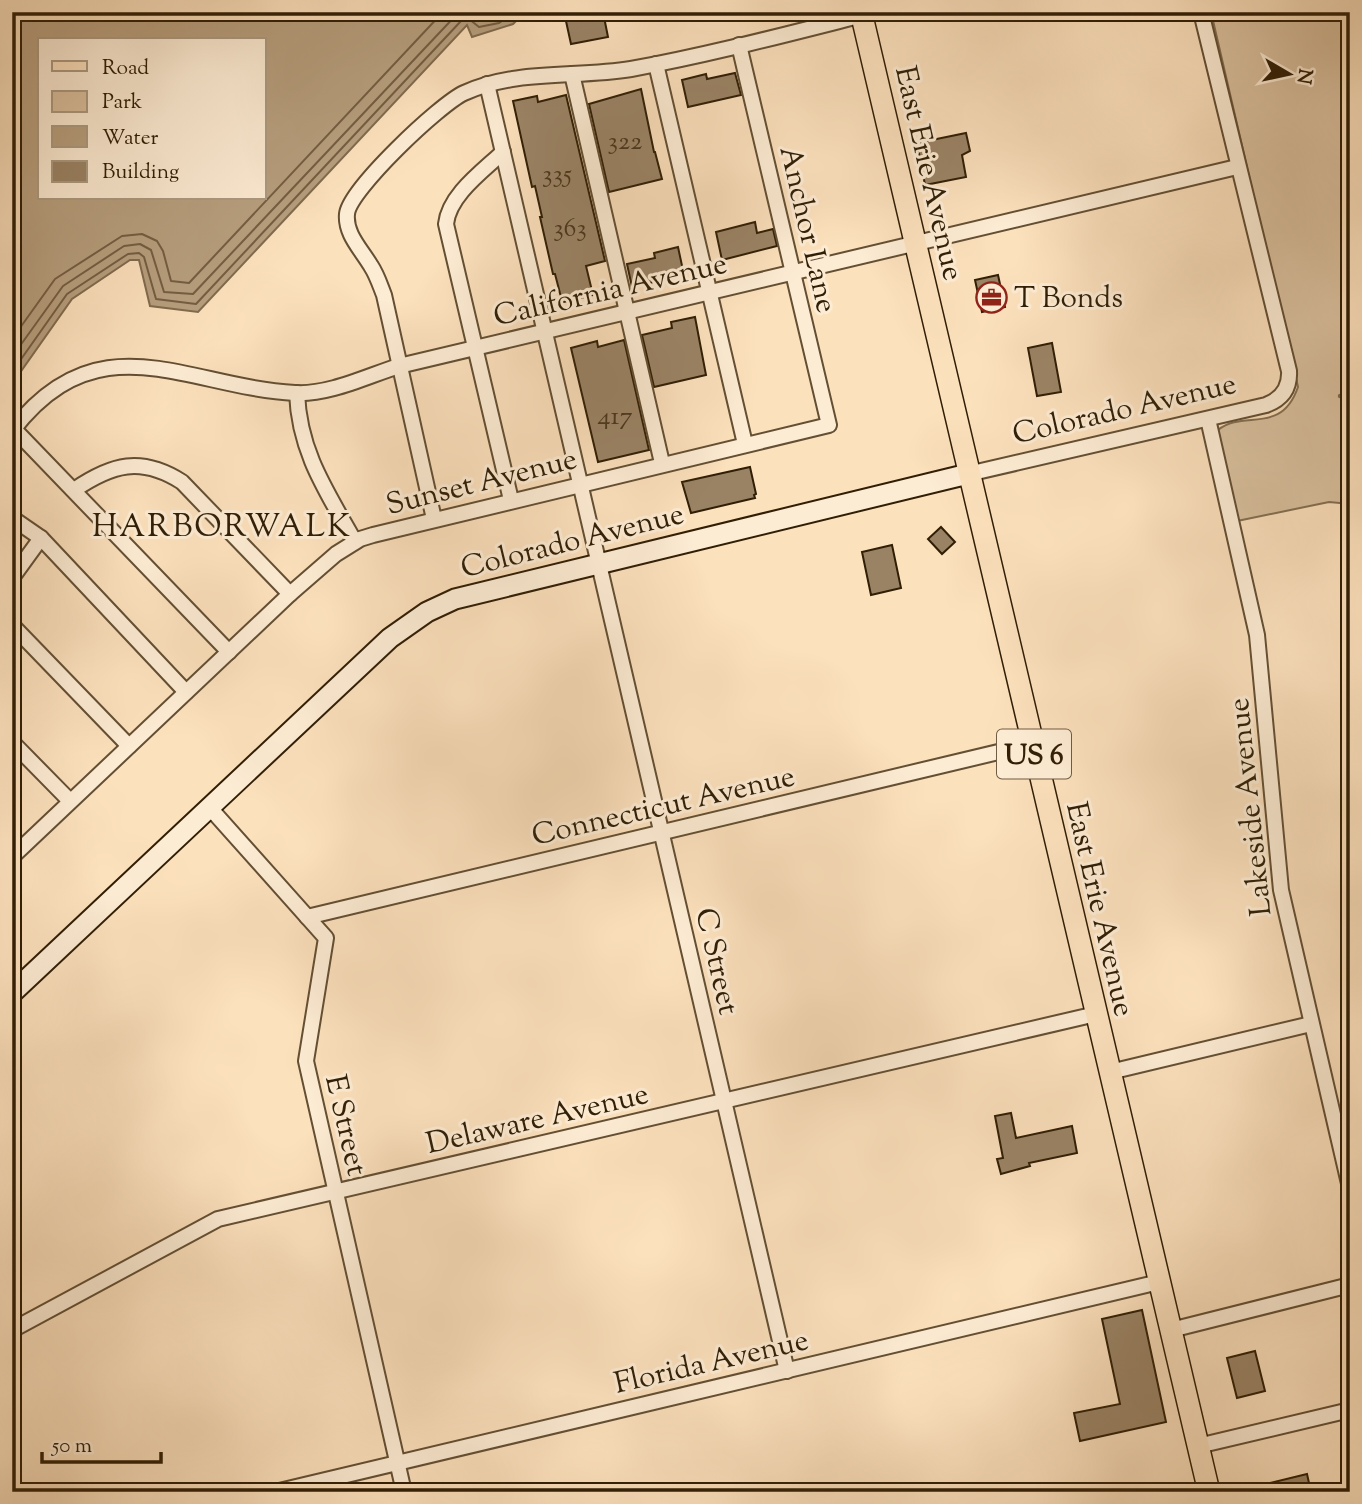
<svg xmlns="http://www.w3.org/2000/svg" width="1362" height="1504" font-family="'Sorts Mill Goudy',serif">
<style>
.green{fill:#d9c09e;stroke:#846f52;stroke-width:2}
.water{fill:#b79f7e;stroke:#816b4e;stroke-width:2;fill-rule:evenodd}
.lines{fill:none;stroke-linecap:round;stroke-linejoin:round}
.shore{stroke:#745e42;stroke-width:2}
.stream{stroke:#816b4e;stroke-width:4.5}
.building{fill:#9a8365;stroke:#301e05;stroke-width:2}
.minor-casing{stroke:#634f33;stroke-width:18}
.secondary-casing{stroke:#301e05;stroke-width:23}
.primary-casing{stroke:#301e05;stroke-width:24}
.minor{stroke:#fdecd4;stroke-width:14}
.secondary{stroke:#fdecd4;stroke-width:19}
.primary{stroke:#fce1bd;stroke-width:21}
.labels{text-anchor:middle;stroke-width:6;stroke-linejoin:round;paint-order:stroke}
.number-label{font-size:26px;fill:#4a371d}
.shield{fill:#fdecd4;stroke:#6e5c43;stroke-width:2}
.shield-label{font-size:28px;font-weight:bold;fill:#301e05}
.street-label{font-size:30px;fill:#301e05;stroke:#fdecd4}
.poi-label{font-size:30px;fill:#301e05;stroke:#fdecd4;text-anchor:start}
.neighbourhood-label{font-size:32px;letter-spacing:2px;fill:#301e05;stroke:#fdecd4}
</style>
<rect width="100%" height="100%" fill="#fce1bd"/>
<filter id="stains"><feTurbulence type="fractalNoise" baseFrequency=".00286" numOctaves="4"/><feColorMatrix values="0 0 0 0 .2 0 0 0 0 .09 0 0 0 0 .02 0 0 0 .5 -.17"/></filter>
<radialGradient id="worn" r=".72"><stop offset=".6" stop-color="#630" stop-opacity="0"/><stop offset="1" stop-color="#630" stop-opacity=".3"/></radialGradient>
<path class="green" d="M1211,12H1350V504L1329,502L1237,521L1217,434L1218,430C1244,409 1281,436 1298,387Z"/>
<path class="water" d="M12,12H525L513,24L472,37L467,25L198,312L150,306L139,260H130L72,299L12,384ZM40,40H264V198H40Z"/>
<g class="lines">
<g class="shore">
<path d="M12,339L55,279L122,236L142,234L157,241L163,251L171,281L189,283L443,12"/>
<path d="M12,357L63,286L124,246L140,244L151,250L164,292L193,294L459,12"/>
<path d="M12,372L67,294L128,254L139,253L144,257L156,299L196,304L461,21L469,19L479,27L499,23L515,12"/>
</g>
<path class="stream" d="M1340,396L1350,395"/>
</g>
<g class="building">
<path d="M564,12H603L608,37L571,44Z"/>
<path d="M735,73L741,95L688,107L682,80L706,74L707,79Z"/>
<path d="M641,89L654,152H655L662,179L609,192L589,104Z"/>
<path d="M566,95L605,261L586,266L593,295L564,302L562,301L555,274H553L540,217H542L535,186L532,187L513,101L537,96L538,102Z"/>
<path d="M966,133L970,151L962,155L966,177L925,185L917,143Z"/>
<path d="M755,222L757,233L773,229L777,246L722,260L716,232Z"/>
<path d="M678,247L684,275L632,287L627,264L655,258L654,253Z"/>
<path d="M998,275L1005,307L982,312L975,280Z"/>
<path d="M695,317L706,375L654,387L642,335L672,328L671,322Z"/>
<path d="M624,340L649,450L598,462L571,348L597,341L598,347Z"/>
<path d="M1052,343L1061,392L1037,396L1028,348Z"/>
<path d="M750,467L756,494L754,495L755,498L691,513L682,482Z"/>
<path d="M941,527L955,542L942,554L928,539Z"/>
<path d="M892,545L901,588L871,595L862,552Z"/>
<path d="M1011,1113L1016,1138L1072,1126L1077,1153L1029,1163L1030,1166L1001,1174L997,1159L1003,1158L995,1116Z"/>
<path d="M1142,1310L1166,1422L1080,1441L1074,1413L1120,1404L1102,1319Z"/>
<path d="M1255,1351L1265,1391L1237,1398L1227,1358Z"/>
<path d="M1307,1474L1311,1492H1254L1253,1487Z"/>
</g>
<g class="lines">
<defs>
<g id="minor">
<path d="M656,64L745,444"/>
<path d="M572,74L662,463"/>
<path d="M487,84L787,1371"/>
<path d="M503,152C483,171 449,195 446,224L511,500"/>
<path d="M297,393C299,452 327,492 355,542"/>
<path d="M1208,419L1257,635L1281,890L1350,1188"/>
<path d="M14,429L229,652"/>
<path d="M12,431C99,318 186,387 295,393C329,395 367,376 399,366L1237,167"/>
<path d="M968,474L1266,405C1282,399 1290,388 1289,371L1201,12"/>
<path d="M74,490C112,464 141,456 182,482L290,594"/>
<path d="M12,518L41,538L186,692"/>
<path d="M434,519L384,295C380,285 377,275 371,266C361,249 345,234 347,214C349,190 440,104 464,93C517,69 576,78 631,69C713,54 795,32 875,12"/>
<path d="M12,578L41,538"/>
<path d="M12,625L129,746"/>
<path d="M12,742L70,801"/>
<path d="M210,808L326,938L306,1061L404,1492"/>
<path d="M12,857L290,594L336,554L360,539L373,535L829,425L739,45"/>
<path d="M307,917L1032,744"/>
<path d="M1110,1072L1311,1024"/>
<path d="M12,1330L218,1219L1096,1014"/>
<path d="M1171,1330L1350,1285"/>
<path d="M1198,1446L1350,1410"/>
<path d="M275,1492L1159,1282"/>
</g>
<path id="secondary" d="M12,993L390,638L427,612L455,599L968,474"/>
<path id="primary" d="M861,12L1209,1492"/>
</defs>
<use href="#minor" class="minor-casing"/>
<use href="#secondary" class="secondary-casing"/>
<use href="#primary" class="primary-casing"/>
<use href="#minor" class="minor"/>
<use href="#secondary" class="secondary"/>
<use href="#primary" class="primary"/>
</g>
<defs>
<symbol id="office-ring" viewBox="-11 -11 22 22"><circle r="9.5" fill="#fdecd4" stroke="#8f2418" stroke-width="1.5"/><path d="M-6-3h4V-5.5h4V-3h4V5H-6ZM-1-4.5V-3h2v-1.5ZM-6 0V1H6V0Z" fill="#8f2418"/></symbol>
</defs>
<g fill-rule="evenodd">
<use href="#office-ring" x="974" y="280" width="35" height="35"/>
</g>
<g class="labels">
<g class="number-label">
<text x="625" y="149">322</text>
<text x="557" y="182">335</text>
<text x="570" y="236">363</text>
<text x="615" y="424">417</text>
</g>
<rect class="shield" x="997" y="729.5" width="74" height="49" rx="5"/>
<g class="shield-label">
<text x="1034" y="764">US 6</text>
</g>
<g class="street-label">
<text transform="translate(930 173) rotate(77)" y="10">East Erie Avenue</text>
<text transform="translate(809 229) rotate(77)" y="10">Anchor Lane</text>
<text transform="translate(610 289) rotate(-13)" y="10">California Avenue</text>
<text transform="translate(1124 408) rotate(-13)" y="10">Colorado Avenue</text>
<text transform="translate(481 481) rotate(-14)" y="10">Sunset Avenue</text>
<text transform="translate(572 540) rotate(-14)" y="10">Colorado Avenue</text>
<text transform="translate(663 805) rotate(-13)" y="10">Connecticut Avenue</text>
<text transform="translate(1249 807) rotate(-96)" y="10">Lakeside Avenue</text>
<text transform="translate(1101 909) rotate(77)" y="10">East Erie Avenue</text>
<text transform="translate(718 961) rotate(77)" y="10">C Street</text>
<text transform="translate(537 1118) rotate(-13)" y="10">Delaware Avenue</text>
<text transform="translate(347 1125) rotate(77)" y="10">E Street</text>
<text transform="translate(711 1361) rotate(-13)" y="10">Florida Avenue</text>
</g>
<g class="poi-label">
<text x="1014" y="307">T Bonds</text>
</g>
<g class="neighbourhood-label">
<text x="222" y="536">HARBORWALK</text>
</g>
</g>
<rect width="1362" height="1504" fill="none" stroke="#fce1bd" stroke-width="42"/>
<rect x="14" y="14" width="1334" height="1476" fill="none" stroke="#301e05" stroke-width="3.5"/>
<rect x="21" y="21" width="1320" height="1462" fill="none" stroke="#301e05" stroke-width="2"/>
<rect x="38" y="38" width="228" height="161" fill="#fdecd4" stroke="#ab9a81" stroke-width="2"/>
<rect x="52" y="61" width="35" height="10" fill="#fce1bd" stroke="#ab9a81" stroke-width="2"/>
<text x="102" y="74" font-size="21" fill="#301e05">Road</text>
<rect x="52" y="91" width="35" height="21" fill="#d9c09e" stroke="#ab9a81" stroke-width="2"/>
<text x="102" y="108" font-size="21" fill="#301e05">Park</text>
<rect x="52" y="126" width="35" height="21" fill="#b79f7e" stroke="#ab9a81" stroke-width="2"/>
<text x="102" y="144" font-size="21" fill="#301e05">Water</text>
<rect x="52" y="161" width="35" height="21" fill="#9a8365" stroke="#ab9a81" stroke-width="2"/>
<text x="102" y="178" font-size="21" fill="#301e05">Building</text>
<g transform="translate(1289 74) rotate(99)" stroke="#fdecd4" stroke-width="5" paint-order="stroke">
<path d="M0-5L12 26L0 18L-12 26Z" fill="#301e05"/>
<text y="-10" font-size="19" font-weight="bold" text-anchor="middle" fill="#301e05">N</text>
</g>
<path d="M42 1452v10h119v-10" fill="none" stroke="#301e05" stroke-width="3.5"/>
<text x="52" y="1452" font-size="21" fill="#301e05" stroke="#fdecd4" stroke-width="5" paint-order="stroke">50 m</text>
<rect width="100%" height="100%" filter="url(#stains)"/>
<rect width="100%" height="100%" fill="url(#worn)"/>
</svg>
